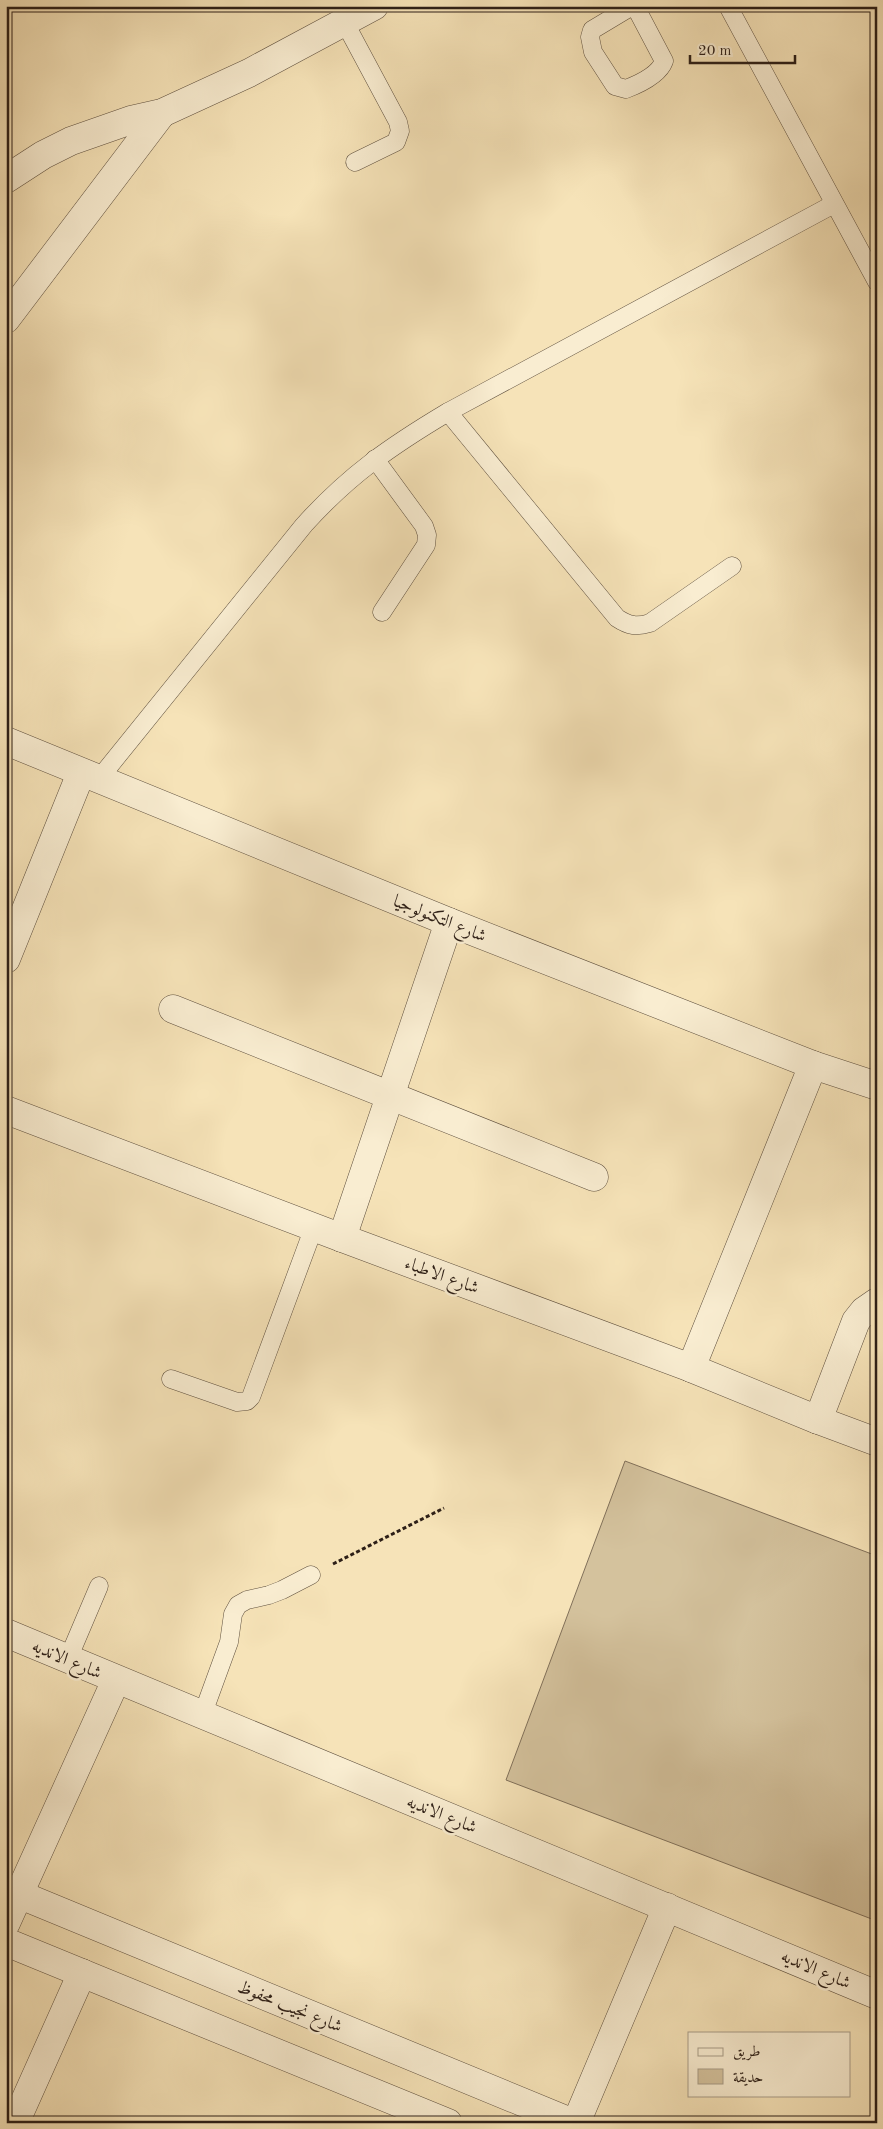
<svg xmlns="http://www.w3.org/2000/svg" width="883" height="2129" font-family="'Old Standard TT',Amiri,serif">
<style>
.green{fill:#d4c29d;stroke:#80705a}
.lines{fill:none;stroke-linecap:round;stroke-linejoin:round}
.lane-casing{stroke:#5f503f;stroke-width:19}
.street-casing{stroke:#5f503f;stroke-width:29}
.path{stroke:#2d1f17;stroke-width:3;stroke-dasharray:4 2.5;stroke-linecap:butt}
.lane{stroke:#f9edd1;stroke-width:18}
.street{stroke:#f9edd1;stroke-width:28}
.labels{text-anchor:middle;stroke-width:5;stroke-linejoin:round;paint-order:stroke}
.street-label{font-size:18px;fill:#2d1f17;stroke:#f9edd1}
</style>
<rect width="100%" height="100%" fill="#f6e3b8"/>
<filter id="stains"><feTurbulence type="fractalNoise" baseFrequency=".004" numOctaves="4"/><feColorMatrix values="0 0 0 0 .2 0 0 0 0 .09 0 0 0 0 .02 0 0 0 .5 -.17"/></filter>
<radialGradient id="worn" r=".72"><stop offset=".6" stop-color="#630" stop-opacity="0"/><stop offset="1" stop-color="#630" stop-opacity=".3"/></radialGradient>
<path class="green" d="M625,1461L877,1556V1921L506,1780Z"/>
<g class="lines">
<defs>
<g id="lane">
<path d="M632,6L592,30L590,37L593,52L615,86L626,89C639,84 659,75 664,61L635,6"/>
<path d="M728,6L877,282"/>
<path d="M345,23L398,122L400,131L396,142L355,162"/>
<path d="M448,412L617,618C629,626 637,627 650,623L732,566"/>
<path d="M375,459L424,526L427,535L426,545L382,612"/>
<path d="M98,780L304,525C349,475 391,446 448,412L834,204"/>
<path d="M171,1379L237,1402L247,1401L251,1397L314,1227"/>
<path d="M68,1659L99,1586"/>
<path d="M202,1716L229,1642L233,1614L238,1605L247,1600L269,1595L282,1590L311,1575"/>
</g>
<g id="street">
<path d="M6,179L43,155L71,141L131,120L162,113L249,73L374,6"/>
<path d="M6,319L162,113"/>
<path d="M6,741L449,922L813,1065L877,1086"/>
<path d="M6,959L81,773"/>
<path d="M173,1009L594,1177"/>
<path d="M6,1110L342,1238L691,1368L818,1420L877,1442"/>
<path d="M342,1238L449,922"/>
<path d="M691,1368L813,1065"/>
<path d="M818,1420L856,1321L864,1311L877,1302"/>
<path d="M6,1633L877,1995"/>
<path d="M6,1889L573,2123"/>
<path d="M6,1923L116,1680"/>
<path d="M6,1942L448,2123"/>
<path d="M15,2123L82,1973"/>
<path d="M576,2123L667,1907"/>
</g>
</defs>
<use href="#lane" class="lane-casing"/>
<use href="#street" class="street-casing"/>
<path class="path" d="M333,1564L444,1508"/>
<use href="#lane" class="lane"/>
<use href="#street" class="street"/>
</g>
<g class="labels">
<g class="street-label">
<text transform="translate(440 918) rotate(22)" y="6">شارع التكنولوجيا</text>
<text transform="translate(442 1275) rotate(20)" y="6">شارع الاطباء</text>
<text transform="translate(67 1659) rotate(23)" y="6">شارع الانديه</text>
<text transform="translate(442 1814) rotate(22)" y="6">شارع الانديه</text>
<text transform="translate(816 1969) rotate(23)" y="6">شارع الانديه</text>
<text transform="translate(290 2006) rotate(22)" y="6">شارع نجيب محفوظ</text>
</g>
</g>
<rect width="883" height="2129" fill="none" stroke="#f6e3b8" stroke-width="25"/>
<rect x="8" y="8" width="868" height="2114" fill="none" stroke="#2d1f17" stroke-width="2.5"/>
<rect x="12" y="12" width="858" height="2104" fill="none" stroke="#2d1f17"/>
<rect x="688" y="2032" width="162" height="65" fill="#f9edd1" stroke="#a79b87"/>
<rect x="698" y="2048" width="25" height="8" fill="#f9edd1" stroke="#a79b87"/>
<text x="733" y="2056" font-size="15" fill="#2d1f17">طريق</text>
<rect x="698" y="2069" width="25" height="15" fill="#d4c29d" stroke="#a79b87"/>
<text x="733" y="2082" font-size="15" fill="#2d1f17">حديقة</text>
<path d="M690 55v8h105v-8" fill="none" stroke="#2d1f17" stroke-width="2.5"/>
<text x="698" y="55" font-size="15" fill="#2d1f17" stroke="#f9edd1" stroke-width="4" paint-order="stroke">20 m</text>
<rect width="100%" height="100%" filter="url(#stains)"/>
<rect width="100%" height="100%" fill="url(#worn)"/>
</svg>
